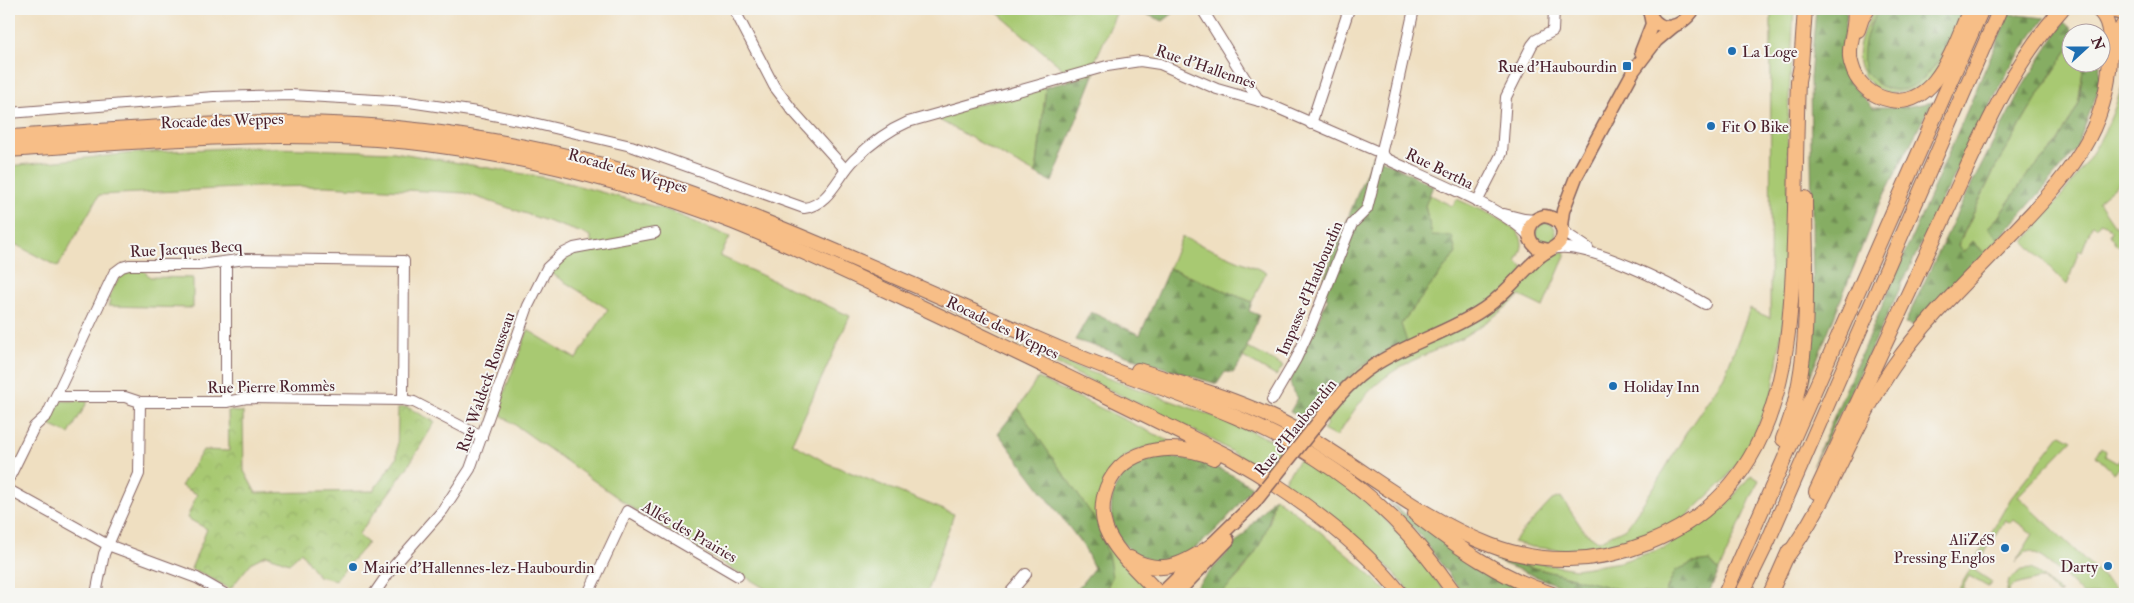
<svg xmlns="http://www.w3.org/2000/svg" width="2134" height="603" font-family="'IM FELL Double Pica',serif">
<style>
.green{fill:#a8c972;stroke:#79744e}
.forest{fill:url(#forest-firs);stroke:#686648}
.park{fill:url(#park-crowns);stroke:#79744e}
.lines{fill:none;stroke-linecap:round;stroke-linejoin:round}
.minor-casing{stroke:#846260;stroke-width:12}
.major-casing{stroke:#846260;stroke-width:15}
.highway-casing{stroke:#846260;stroke-width:16}
.minor{stroke:#fff;stroke-width:10}
.major{stroke:#f7be87;stroke-width:12}
.highway{stroke:#f7be87;stroke-width:14}
.major-bridge-casing{stroke:#846260;stroke-width:15;stroke-linecap:butt}
.major-bridge{stroke:#f7be87;stroke-width:12}
.poi-dot{fill:#1f6fb2;stroke:#f6f6f2;stroke-width:2}
.labels{text-anchor:middle;stroke-width:4;stroke-linejoin:round;paint-order:stroke}
.poi-label{font-size:16px;fill:#4a1f2b;stroke:#f6f6f2;text-anchor:start}
.street-label{font-size:16px;fill:#4a1f2b;stroke:#f6f6f2}
</style>
<defs>
<pattern id="forest-firs" width="22" height="20" patternUnits="userSpaceOnUse" patternTransform="scale(1.25)"><rect width="22" height="20" fill="#86ad64"/><path d="M5 1l3.5 6h-7zM16 11l3.5 6h-7z" fill="#708c53"/></pattern>
<pattern id="park-crowns" width="20" height="18" patternUnits="userSpaceOnUse" patternTransform="scale(1.25)"><rect width="20" height="18" fill="#a8c972"/><path d="M2 6a3 3 0 1 1 6 0M12 15a3 3 0 1 1 6 0" fill="none" stroke="#92ac63"/></pattern>
</defs>
<rect width="100%" height="100%" fill="#f6f6f2"/>
<filter id="ink" filterUnits="userSpaceOnUse"><feTurbulence type="fractalNoise" baseFrequency=".02" numOctaves="2"/><feDisplacementMap in="SourceGraphic" scale="10" xChannelSelector="R" yChannelSelector="G"/><feConvolveMatrix kernelMatrix="1 2 1 2 8 2 1 2 1" color-interpolation-filters="sRGB"/></filter>
<filter id="wash" filterUnits="userSpaceOnUse"><feTurbulence type="fractalNoise" baseFrequency=".0096" numOctaves="4" result="noise"/><feDisplacementMap in="SourceGraphic" scale="20" xChannelSelector="R" yChannelSelector="G"/><feGaussianBlur stdDeviation="1.12" result="paint"/><feColorMatrix in="noise" values="0 0 0 0 0 0 0 0 0 0 0 0 0 0 0 0 0 1.4 0 .05"/><feComposite in="paint" operator="in"/></filter>
<g filter="url(#wash)">
<rect width="100%" height="100%" fill="#efdfc1"/>
<g class="green">
<path d="M993,9H1118L1096,59L1094,75L1067,81L1063,69Z"/>
<path d="M1771,9H1794L1788,117V248L1783,324L1772,395L1748,448L1724,481L1685,518L1630,543L1561,550L1532,547L1513,542L1552,500L1561,497L1584,531L1598,541L1626,528L1654,487L1688,430L1724,377L1750,309L1770,318Z"/>
<path d="M1879,10L1868,27L1915,84L1935,66L1962,14C1953,33 1946,57 1934,74C1915,98 1873,102 1861,69C1855,56 1860,40 1865,28C1869,20 1871,14 1879,10Z"/>
<path d="M2071,45L2072,62L2084,63L2078,106L2057,143L2025,178L1999,216L1988,228L1999,239L1985,254L1973,241L1963,253L1958,246L1994,170L2039,94Z"/>
<path d="M2125,72V178L2098,201L2125,241V249L2116,244L2109,235L2111,231L2106,224L2100,222L2098,227L2092,225L2082,251L2079,250L2067,285L2025,242C2059,196 2099,157 2117,101C2120,92 2124,82 2125,72Z"/>
<path d="M1046,87L1036,174L932,116Z"/>
<path d="M245,147L394,152L507,171L557,180L667,210L730,237L720,256L850,316L792,443L827,463L954,514L926,594H774L635,510L497,412L528,330L576,359L608,309L549,272C562,260 573,251 591,247V236L465,193L326,186L256,187L99,195L58,267L9,241V166L135,153Z"/>
<path d="M1428,194L1452,206L1457,199C1473,207 1512,221 1520,236C1525,245 1520,254 1516,262L1532,274C1543,263 1550,255 1565,251V256L1543,307L1520,296C1501,312 1482,326 1461,338C1436,352 1406,360 1383,379C1363,394 1350,417 1336,437L1323,430L1327,424L1312,411L1356,370L1384,352L1401,324L1456,253L1432,236L1425,206Z"/>
<circle cx="1546" cy="233" r="10"/>
<path d="M1182,237L1266,272L1252,302L1169,268Z"/>
<path d="M129,270H143L150,277L193,278V308L108,306L110,301L108,299C114,288 117,276 129,270Z"/>
<path d="M1018,346L1227,421L1283,445L1265,472L1206,436Z"/>
<path d="M1247,347L1283,366L1276,376L1243,357Z"/>
<path d="M1038,378L1173,443C1114,450 1118,461 1096,512L1151,593L1149,594H1104L1112,577L1018,408Z"/>
<path d="M62,401H88L69,434L47,424L57,404Z"/>
<path d="M2061,434L2072,440L2018,496L2121,594H2083C2074,586 2038,548 2026,552C2022,553 2018,560 2015,563L2033,534L2014,520L2011,523L2005,520L1974,570L1992,582L1988,587L1969,576L1962,588L1971,593L1956,594L2011,498Z"/>
<path d="M2125,445V462L2114,473L2096,456L2101,447L2106,451L2105,456L2117,463L2124,457Z"/>
<path d="M1302,456C1326,472 1350,487 1371,506C1400,532 1423,564 1447,594H1412C1375,549 1332,514 1283,482Z"/>
<path d="M1751,475L1759,480L1719,571L1710,561L1668,585L1665,594C1625,594 1596,585 1558,574C1538,569 1518,564 1498,556L1499,562L1481,550L1491,551L1517,560L1576,569L1620,562L1664,548L1701,524L1728,503Z"/>
<path d="M1274,497C1318,529 1352,555 1389,594H1221L1245,569L1270,521Z"/>
<path d="M2031,569L2040,575L2061,594H2058L2043,579H2038L2012,586L2006,594L2009,580L2022,570Z"/>
</g>
<g class="forest">
<path d="M1133,9H1179L1163,21Z"/>
<path d="M1816,9H1843L1847,14L1842,48L1849,82L1873,107H1905L1932,102L1877,209L1804,392L1813,292L1810,78Z"/>
<path d="M1879,10L1962,14C1949,44 1921,110 1878,84C1873,81 1869,75 1864,71C1862,45 1865,32 1879,10Z"/>
<path d="M2009,14L2045,18L2009,69L1934,216L1852,390L1812,467Z"/>
<path d="M2064,22L2075,32H2072L2071,45L2039,94L1994,170L1958,245L1963,253L1973,241L1985,254L1917,326L1905,323L1961,205L2021,89Z"/>
<path d="M2084,63H2100L2099,88L2076,149L2045,187L1999,239L1988,228L1999,216L2025,178L2057,143L2078,106Z"/>
<path d="M1094,75L1052,182L1036,174L1046,87Z"/>
<path d="M1373,155L1433,186L1425,206L1432,235L1452,236L1456,253L1401,324L1407,342L1384,352L1356,370L1305,418L1290,412L1298,398L1293,392L1290,382L1328,298L1318,293Z"/>
<path d="M1169,268L1252,302L1249,311L1259,315L1242,360L1233,373L1225,372L1217,384L1075,340L1091,312L1140,335Z"/>
<path d="M1018,408L1099,525L1109,558L1112,577L1104,594H1076L1078,588L1094,568L1084,547L998,433Z"/>
<path d="M1160,456C1195,458 1222,467 1252,487C1231,515 1197,559 1159,562C1153,563 1146,558 1141,556C1110,544 1102,500 1123,476C1132,465 1147,460 1160,456Z"/>
<path d="M1274,497C1267,542 1252,562 1221,594H1189L1235,545Z"/>
<path d="M1389,502L1455,551L1533,594H1463L1421,537Z"/>
<path d="M1498,556L1518,564L1637,594H1580L1499,562Z"/>
<path d="M1710,561L1719,571L1708,594H1665L1675,571L1692,563Z"/>
</g>
<path class="park" d="M407,407L435,422L407,468L358,535L368,543L335,580L318,576L301,552L289,563L266,555L252,562L230,589L204,574L191,569L207,529L187,518L197,494L181,486L203,450L229,451L228,411L243,412L244,471L256,493L373,491L397,457L398,408Z"/>
</g>
<g filter="url(#ink)">
<g class="lines">
<defs>
<g id="minor">
<path d="M734,9L774,86L793,111L845,169"/>
<path d="M1202,9L1259,101"/>
<path d="M9,113L214,97L291,95L409,102L477,112L529,122L631,146L804,208C829,205 838,176 854,160C870,144 887,131 908,122L1107,66L1140,61L1160,64L1217,89L1266,103L1381,153"/>
<path d="M1311,124L1349,9"/>
<path d="M1381,153L1387,159C1424,177 1504,208 1529,236"/>
<path d="M1477,202L1502,153L1506,97L1532,45L1536,40L1553,31L1554,9"/>
<path d="M1504,214L1524,219L1535,220"/>
<path d="M1561,228L1570,236L1588,248"/>
<path d="M1553,249C1585,240 1674,286 1705,304"/>
<path d="M56,397H125L140,402H226L247,398L403,400L414,402L482,437"/>
<path d="M1272,400L1296,359L1310,329L1352,224L1367,209L1391,114L1414,9"/>
<path d="M226,402V262"/>
<path d="M9,478L34,427L47,415L114,273L122,267L129,265H199L246,259L404,261L403,400"/>
<path d="M9,490L108,545L197,578L225,594"/>
<path d="M96,594L104,554L139,474L140,402"/>
<path d="M374,594L392,568L443,510L470,469L528,306L547,268L562,254L574,248L655,233"/>
<path d="M588,594L627,511L738,576"/>
<path d="M1009,594L1026,574"/>
</g>
<g id="major">
<path d="M1648,9C1657,36 1681,29 1694,9"/>
<path d="M2098,9L2125,14"/>
<path d="M1641,52L1652,24L1650,14"/>
<path d="M1561,226L1563,211L1576,177L1634,70L1656,41L1674,26"/>
<path d="M1320,420C1335,399 1351,380 1373,366C1407,343 1448,333 1482,310C1504,296 1519,275 1538,258C1547,249 1567,246 1562,228C1559,220 1552,217 1544,216C1528,220 1524,236 1536,247L1549,250"/>
<path d="M1161,594L1254,503"/>
<path d="M1176,594L1228,540"/>
</g>
<g id="highway">
<path d="M1854,9C1858,27 1845,48 1852,66C1856,81 1868,93 1883,98C1935,116 1955,43 1970,9"/>
<path d="M1858,30L1862,18L1868,9"/>
<path d="M2117,51L2120,30L2125,22"/>
<path d="M9,137C147,128 287,114 425,131C516,142 607,162 693,194C818,240 940,298 1063,350C1147,386 1238,409 1316,458C1376,496 1415,536 1455,594"/>
<path d="M9,150C148,141 288,127 427,144C532,157 635,184 733,222C803,250 870,283 938,315C1035,361 1132,408 1228,456C1289,490 1358,540 1401,594"/>
<path d="M1138,370C1191,387 1247,402 1295,429C1360,466 1420,518 1490,545C1541,565 1597,563 1648,543C1778,491 1790,365 1794,243C1796,189 1796,135 1798,81L1801,65L1805,9"/>
<path d="M1783,439C1814,364 1805,277 1805,198"/>
<path d="M1816,492C1859,400 1902,307 1945,215C1978,144 2009,67 2062,9"/>
<path d="M1415,514C1457,547 1501,578 1552,594"/>
<path d="M1130,558C1162,578 1188,562 1215,543"/>
<path d="M1786,558C1830,499 1852,427 1893,367C1927,317 1973,275 2014,232C2065,179 2109,131 2110,54C2110,38 2111,19 2097,9"/>
<path d="M1159,594C1142,574 1116,554 1106,529C1101,515 1102,500 1107,487C1124,445 1177,442 1214,458"/>
<path d="M1725,594L1982,9"/>
<path d="M1742,594L1768,541L2000,9"/>
<path d="M1770,594L1789,551"/>
</g>
</defs>
<use href="#minor" class="minor-casing"/>
<use href="#major" class="major-casing"/>
<use href="#highway" class="highway-casing"/>
<use href="#minor" class="minor"/>
<use href="#major" class="major"/>
<use href="#highway" class="highway"/>
<defs>
<path id="major-bridge" d="M1254,503L1320,420"/>
</defs>
<use href="#major-bridge" class="major-bridge-casing"/>
<use href="#major-bridge" class="major-bridge"/>
</g>
</g>
<g class="poi-dot">
<circle cx="1732" cy="51" r="5"/>
<rect x="1622" y="61" width="10" height="10" rx="2.5"/>
<circle cx="1711" cy="126" r="5"/>
<circle cx="1613" cy="386" r="5"/>
<circle cx="2005" cy="548" r="5"/>
<circle cx="2108" cy="566" r="5"/>
<circle cx="353" cy="567" r="5"/>
</g>
<g class="labels">
<g class="poi-label">
<text x="1742" y="57">La Loge</text>
<text x="1617" y="72" text-anchor="end">Rue d'Haubourdin</text>
<text x="1721" y="132">Fit O Bike</text>
<text x="1623" y="392">Holiday Inn</text>
<text x="1995" y="545" text-anchor="end">AliZéS<tspan x="1995" dy="18">Pressing Englos</tspan></text>
<text x="2098" y="572" text-anchor="end">Darty</text>
<text x="363" y="573">Mairie d'Hallennes-lez-Haubourdin</text>
</g>
<g class="street-label">
<text transform="translate(1206 66) rotate(19)" y="6">Rue d'Hallennes</text>
<text transform="translate(222 120) rotate(-2)" y="6">Rocade des Weppes</text>
<text transform="translate(1440 168) rotate(26)" y="6">Rue Bertha</text>
<text transform="translate(628 170) rotate(16)" y="6">Rocade des Weppes</text>
<text transform="translate(186 248) rotate(-3)" y="6">Rue Jacques Becq</text>
<text transform="translate(1309 288) rotate(-67)" y="6">Impasse d'Haubourdin</text>
<text transform="translate(1003 327) rotate(26)" y="6">Rocade des Weppes</text>
<text transform="translate(485 382) rotate(-71)" y="6">Rue Waldeck Rousseau</text>
<text transform="translate(271 386) rotate(-1)" y="6">Rue Pierre Rommès</text>
<text transform="translate(1295 427) rotate(-51)" y="6">Rue d'Haubourdin</text>
<text transform="translate(690 531) rotate(30)" y="6">Allée des Prairies</text>
</g>
</g>
<rect width="2134" height="603" fill="none" stroke="#f6f6f2" stroke-width="30"/>
<g transform="translate(2086 48) rotate(69)"><circle r="24" fill="#f6f6f2" stroke="#b1a0a2"/>
<path d="M0-4L9 19L0 12L-9 19Z" fill="#1f6fb2"/>
<text y="-8" font-size="14" font-weight="bold" text-anchor="middle" fill="#4a1f2b">N</text>
</g>
</svg>
